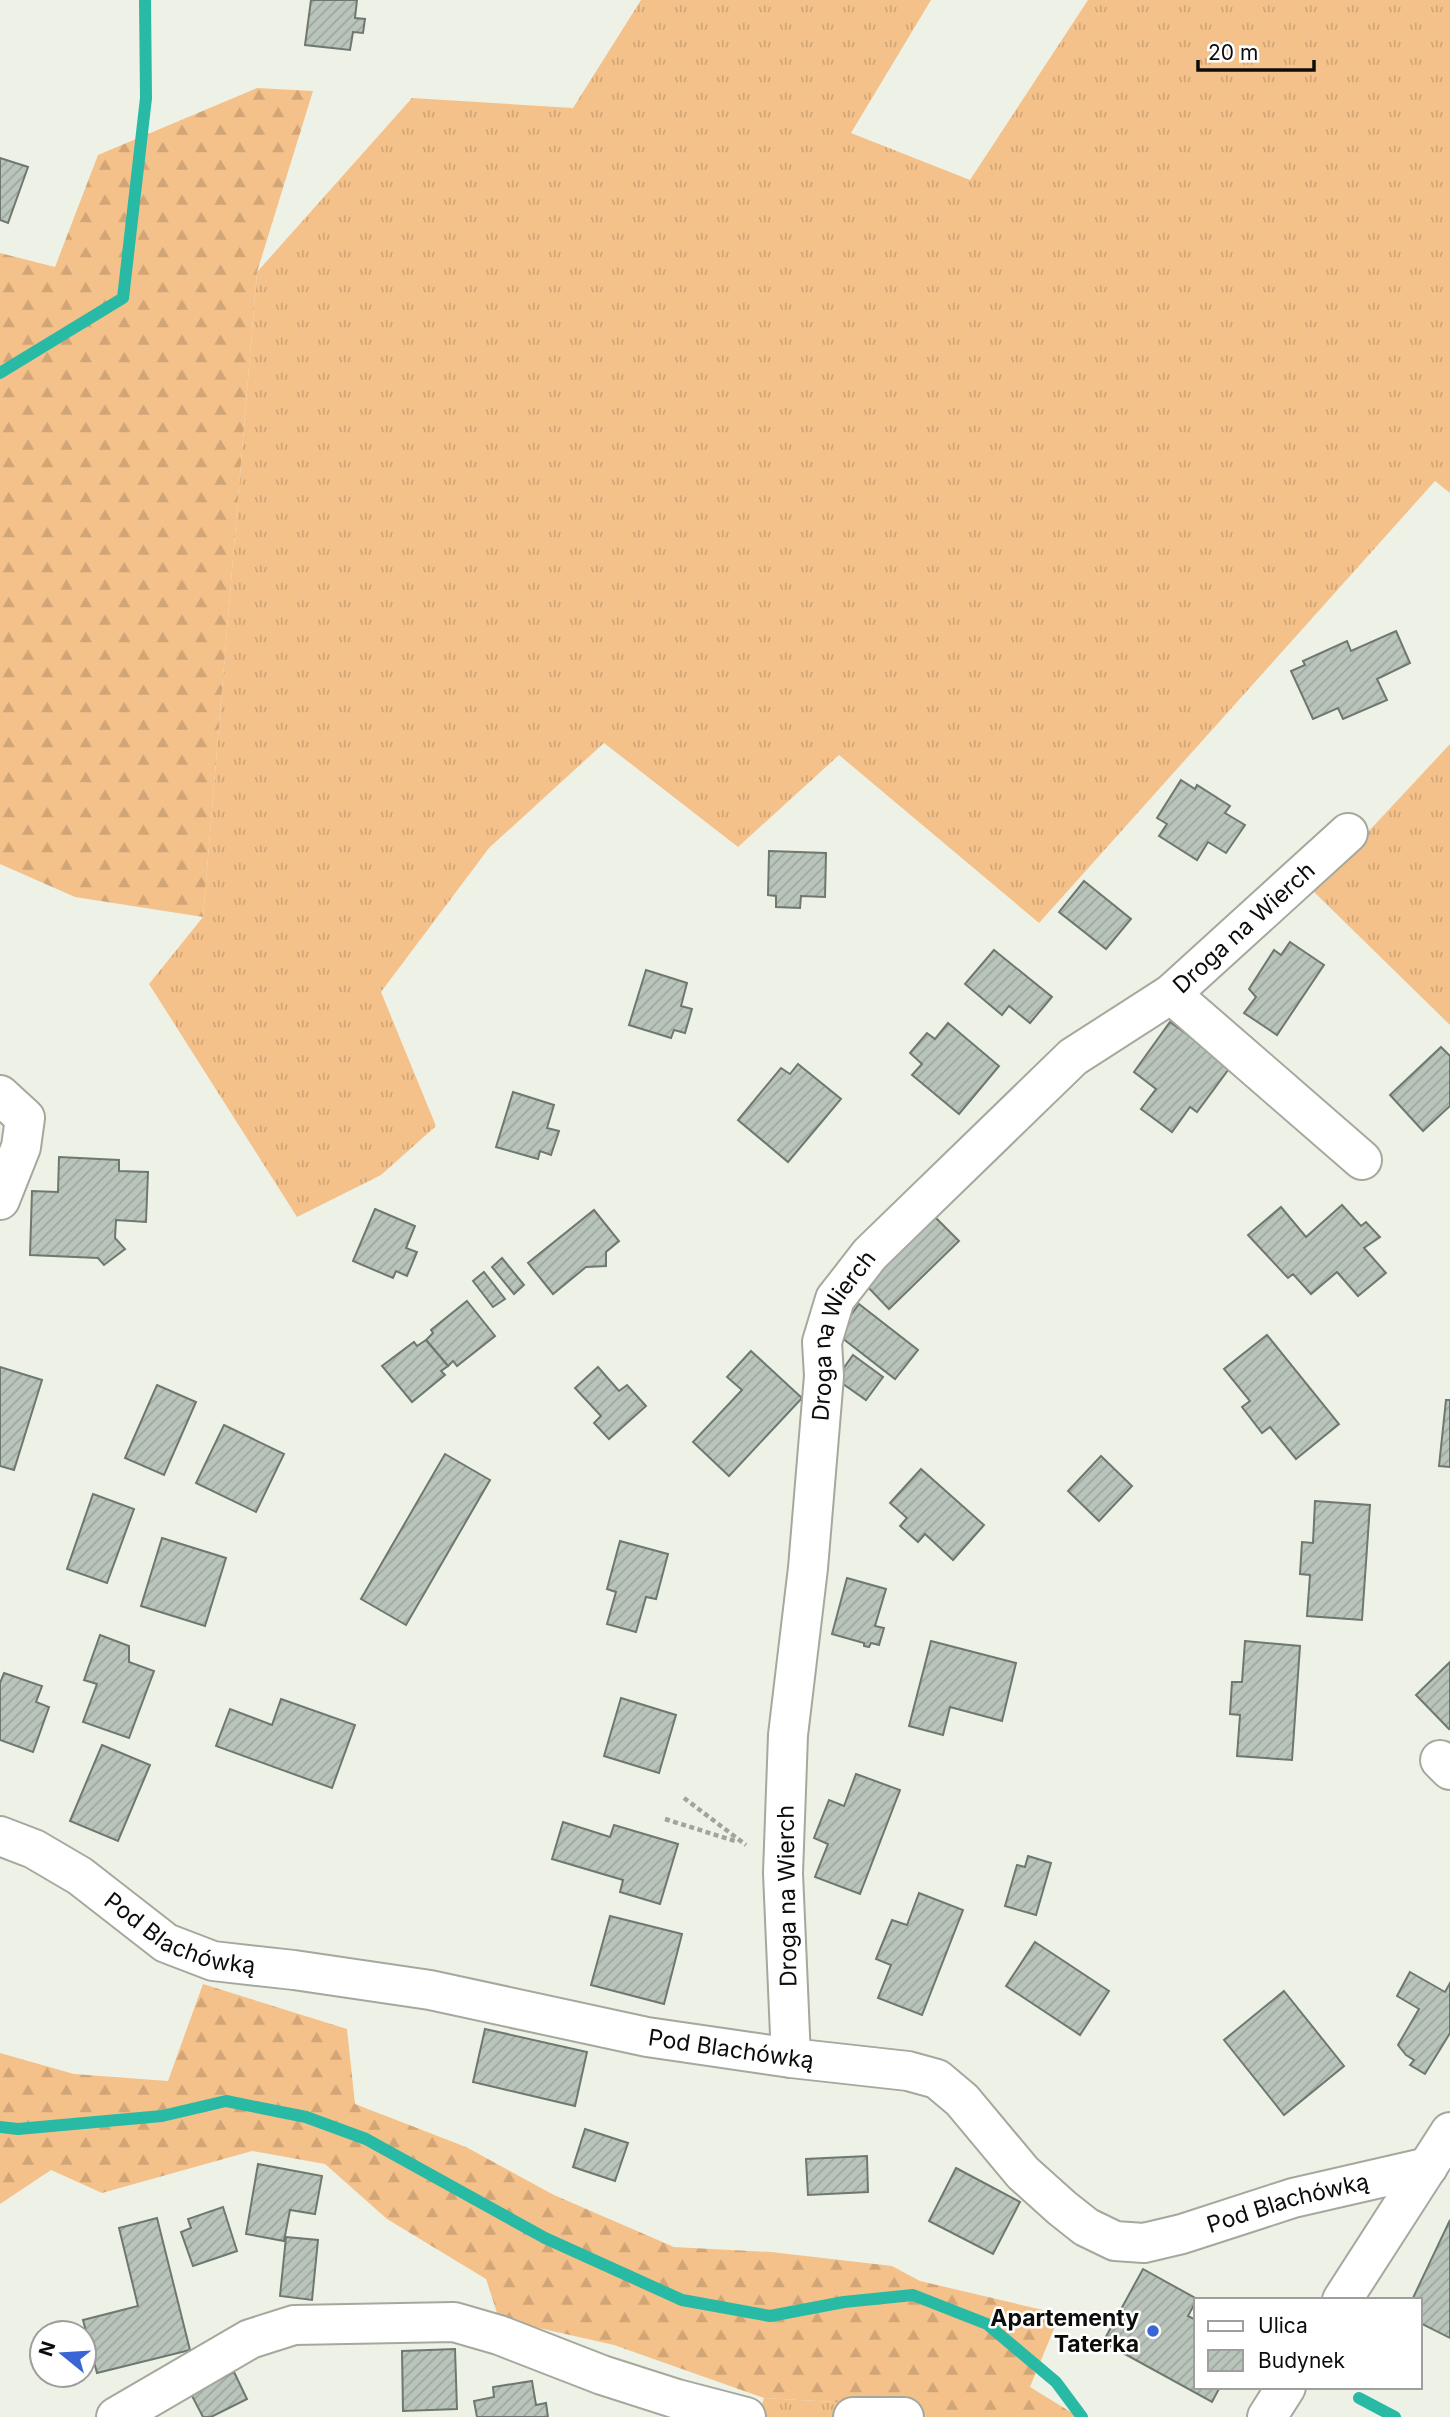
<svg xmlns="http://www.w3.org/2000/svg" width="1450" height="2417" font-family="Inter,sans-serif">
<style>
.grass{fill:url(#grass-tufts)}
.forest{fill:url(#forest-firs)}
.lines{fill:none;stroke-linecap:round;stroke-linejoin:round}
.stream{stroke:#29baa5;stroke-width:12}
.building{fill:url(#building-hatch);stroke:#6e7870;stroke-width:2}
.minor-casing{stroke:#a4a89d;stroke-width:42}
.path{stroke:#a1a49b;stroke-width:4.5;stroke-dasharray:5 3.5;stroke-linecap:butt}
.minor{stroke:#fff;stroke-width:38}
.poi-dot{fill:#3a65d5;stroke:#fff;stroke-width:2.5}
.labels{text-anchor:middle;stroke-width:5;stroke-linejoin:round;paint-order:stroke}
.street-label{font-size:23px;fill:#0c0d0a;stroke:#fff}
.poi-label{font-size:23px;font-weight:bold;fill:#0c0d0a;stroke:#fff;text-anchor:end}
</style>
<defs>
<pattern id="grass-tufts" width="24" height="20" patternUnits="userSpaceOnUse" patternTransform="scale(1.75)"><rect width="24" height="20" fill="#f5c18a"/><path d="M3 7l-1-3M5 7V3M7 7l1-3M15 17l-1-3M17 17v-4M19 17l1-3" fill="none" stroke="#d1a576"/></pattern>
<pattern id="forest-firs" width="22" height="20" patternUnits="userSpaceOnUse" patternTransform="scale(1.75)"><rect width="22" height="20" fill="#f5c18a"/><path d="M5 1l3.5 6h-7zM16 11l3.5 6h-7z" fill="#d1a576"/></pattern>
<pattern id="building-hatch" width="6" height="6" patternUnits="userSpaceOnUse" patternTransform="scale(1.75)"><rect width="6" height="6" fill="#b9c4bb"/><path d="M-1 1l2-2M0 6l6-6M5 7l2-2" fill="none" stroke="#9ea79f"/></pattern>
</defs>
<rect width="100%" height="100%" fill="#eef2e6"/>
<g class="grass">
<path d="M641,0H931L851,133L970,180L1088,0H1450V493L1435,481L1039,923L839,755L738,847L604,743L489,848L381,992L436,1126L381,1175L297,1217L149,984L203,917L257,272L412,98L573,108Z"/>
<path d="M1450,744V1025L1313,891Z"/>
<path d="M764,2398L925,2407L926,2417H758Z"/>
</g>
<g class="forest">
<path d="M257,88L313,91L257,272L203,917L75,897L0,864V253L55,267L98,155Z"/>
<path d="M203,1984L347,2029L355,2104L466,2147L554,2195L674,2247L771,2252L892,2266L920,2281L1060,2314L1030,2387L1079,2417H926L924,2407L764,2398L614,2345L499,2319L486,2279L387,2219L325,2164L252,2151L102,2193L51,2170L0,2204V2053L74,2074L168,2081Z"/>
</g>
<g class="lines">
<g class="stream">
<path d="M0,373L123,298L146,98L145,0"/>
<path d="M0,2127L18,2129L162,2116L226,2101L306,2117L366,2139L545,2238L682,2300L770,2316L844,2302L913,2295L987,2324L1056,2382L1082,2417"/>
<path d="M1359,2398L1395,2417"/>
</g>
</g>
<g class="building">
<path d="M311,0H357L355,18L365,19L363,33L353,32L350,50L305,45Z"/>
<path d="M0,158L28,167L8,223L0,220Z"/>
<path d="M1396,631L1410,663L1377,679L1387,700L1343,719L1338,708L1313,719L1291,671L1305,665L1303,661L1347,641L1351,651Z"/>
<path d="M1181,780L1195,789L1197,785L1230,806L1225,813L1245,825L1226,853L1208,842L1197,860L1159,836L1167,824L1157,818Z"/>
<path d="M769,851L826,853L825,897L801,896L800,908L776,907V896L768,895Z"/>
<path d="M1084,881L1131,919L1106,949L1059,912Z"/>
<path d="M1290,942L1324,965L1277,1035L1244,1013L1256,997L1249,989L1274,950L1281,955Z"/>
<path d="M994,950L1052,997L1030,1023L1009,1006L1002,1015L965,984Z"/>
<path d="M646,970L687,983L681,1006L692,1009L685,1033L674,1030L671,1038L629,1025Z"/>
<path d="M1170,1022L1231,1066L1197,1112L1190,1107L1172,1132L1141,1109L1156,1089L1134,1072Z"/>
<path d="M948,1023L999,1066L959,1114L912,1075L922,1064L910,1053L927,1033L935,1039Z"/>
<path d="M1441,1047L1450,1056V1106L1423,1131L1390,1095Z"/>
<path d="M798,1064L841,1099L788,1162L738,1120L781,1068L790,1074Z"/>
<path d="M513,1092L554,1105L547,1128L559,1131L551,1155L540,1151L538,1159L496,1147Z"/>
<path d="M59,1157L119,1160V1171L148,1172L146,1222L116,1220L115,1238L125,1249L104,1265L98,1258L30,1255L32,1191L58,1192Z"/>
<path d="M1342,1205L1361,1226L1366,1222L1380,1237L1364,1248L1386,1273L1358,1296L1337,1272L1311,1294L1293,1274L1288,1278L1248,1235L1281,1207L1306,1237Z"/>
<path d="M375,1209L415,1226L406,1248L417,1252L407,1276L396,1271L393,1278L353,1261Z"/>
<path d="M594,1210L619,1241L606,1252V1266L586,1267L553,1294L528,1263Z"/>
<path d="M933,1215L959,1241L889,1309L864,1283Z"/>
<path d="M502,1258L524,1285L514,1294L492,1267Z"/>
<path d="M484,1272L505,1299L493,1307L473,1281Z"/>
<path d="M467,1301L495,1336L457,1366L453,1361L448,1366L426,1340L433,1333L431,1330Z"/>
<path d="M859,1304L918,1350L895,1379L837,1334Z"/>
<path d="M1267,1335L1339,1424L1296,1459L1270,1427L1262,1433L1242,1407L1250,1401L1224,1369Z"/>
<path d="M426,1340L448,1366L441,1371L445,1375L412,1402L382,1366L414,1342L417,1346Z"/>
<path d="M751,1351L802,1398L729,1476L693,1442L742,1390L727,1377Z"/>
<path d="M853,1355L883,1377L866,1400L836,1379Z"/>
<path d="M0,1367L42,1380L14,1470L0,1466Z"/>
<path d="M598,1367L619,1391L627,1385L646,1406L609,1439L594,1423L601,1416L575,1388Z"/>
<path d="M157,1385L196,1402L164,1475L125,1458Z"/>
<path d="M1446,1400H1450V1467L1439,1466Z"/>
<path d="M224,1425L284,1454L256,1512L196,1483Z"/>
<path d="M445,1454L490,1480L406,1625L361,1599Z"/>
<path d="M1101,1456L1132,1486L1099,1521L1068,1491Z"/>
<path d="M921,1469L984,1525L953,1560L925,1534L918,1542L900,1526L907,1518L890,1503Z"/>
<path d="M93,1494L134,1509L107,1583L67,1569Z"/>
<path d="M1315,1501L1370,1505L1362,1620L1307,1616L1310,1575L1300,1574L1302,1542L1313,1543Z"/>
<path d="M162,1538L226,1558L205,1626L141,1606Z"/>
<path d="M620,1541L668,1554L656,1599L646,1597L636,1632L607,1624L616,1592L607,1589Z"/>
<path d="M847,1578L886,1589L875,1626L884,1628L879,1645L871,1643L869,1647L864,1646V1643L832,1634Z"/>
<path d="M100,1635L129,1646V1662L154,1671L129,1738L83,1722L97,1684L84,1680Z"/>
<path d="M931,1641L1016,1663L1002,1721L950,1707L943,1735L909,1726Z"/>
<path d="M1245,1641L1300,1646L1292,1760L1237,1756L1240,1715L1230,1714L1232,1682H1242Z"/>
<path d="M1450,1662V1728L1449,1729L1416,1695Z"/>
<path d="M4,1673L42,1686L36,1702L49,1707L33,1752L0,1740V1683Z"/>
<path d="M621,1698L676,1715L659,1773L604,1756Z"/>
<path d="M281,1699L355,1725L332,1788L216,1746L230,1709L272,1725Z"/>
<path d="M102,1745L150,1765L118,1841L70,1821Z"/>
<path d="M856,1774L900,1790L860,1894L815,1877L828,1844L814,1838L829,1800L844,1806Z"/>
<path d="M563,1822L610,1837L614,1825L678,1844L660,1904L620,1892L623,1880L552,1859Z"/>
<path d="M1028,1856L1051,1863L1036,1915L1005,1906L1017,1865L1025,1867Z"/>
<path d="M919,1893L963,1910L922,2015L878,1998L891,1965L876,1959L892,1920L907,1925Z"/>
<path d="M610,1916L682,1934L664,2004L591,1985Z"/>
<path d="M1035,1942L1109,1991L1080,2035L1006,1986Z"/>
<path d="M1410,1972L1445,1992L1450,1983V2033L1425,2074L1410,2065L1414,2060L1406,2055L1398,2045L1419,2009L1397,1996Z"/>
<path d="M1284,1991L1344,2066L1284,2115L1224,2040Z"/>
<path d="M485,2029L587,2052L575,2106L473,2082Z"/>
<path d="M585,2129L628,2143L615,2181L573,2167Z"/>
<path d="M867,2156L868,2192L808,2195L806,2159Z"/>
<path d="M258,2164L322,2176L315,2214L290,2210L284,2241L246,2234Z"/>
<path d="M956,2168L1020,2202L993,2254L929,2221Z"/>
<path d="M223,2207L237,2251L193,2266L181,2232L191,2228L188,2219Z"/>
<path d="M157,2218L190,2350L97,2373L83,2320L138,2306L119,2228Z"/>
<path d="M1450,2220V2338L1420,2323V2300H1412Z"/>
<path d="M286,2237L318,2240L312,2300L280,2296Z"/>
<path d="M1143,2269L1197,2299L1188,2316L1196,2320V2387H1220L1212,2402L1103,2342Z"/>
<path d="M455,2349L457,2409L403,2411L402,2351Z"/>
<path d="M234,2372L247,2399L211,2417H203L191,2394Z"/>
<path d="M532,2381L536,2405L546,2403L548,2417H477L474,2401L494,2397L493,2387Z"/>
</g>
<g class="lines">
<defs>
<g id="minor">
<path d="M1171,994L1362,1160"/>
<path d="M0,1095L25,1118L21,1147L0,1200"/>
<path d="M1440,1760L1450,1770"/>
<path id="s1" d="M0,1836L34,1849L80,1876L166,1943L213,1961L294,1970L430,1990L647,2037L791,2058L908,2071L937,2079L962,2100L1023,2173L1062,2208L1086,2227L1115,2241L1144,2243L1182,2234L1293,2198L1428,2167"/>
<path id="s2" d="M791,2058L783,1873L788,1735L808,1568L824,1376L822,1342L835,1299L870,1254L1073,1057L1171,994L1348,833"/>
<path d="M1342,2300L1450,2132"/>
<path d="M116,2417L250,2339L294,2325L454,2322L499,2335L602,2375L677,2399L746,2417"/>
<path d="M853,2417H904"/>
<path d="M1267,2417L1286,2387"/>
</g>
</defs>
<use href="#minor" class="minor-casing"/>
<g class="path">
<path d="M684,1798L746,1845"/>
<path d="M665,1819L738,1842"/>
</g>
<use href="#minor" class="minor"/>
</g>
<circle class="poi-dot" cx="1153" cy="2331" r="7"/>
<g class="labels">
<g class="street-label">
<text dy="8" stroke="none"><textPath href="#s2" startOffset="1318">Droga na Wierch</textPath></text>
<text dy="8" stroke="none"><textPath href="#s2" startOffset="730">Droga na Wierch</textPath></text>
<text transform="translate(787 1896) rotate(-91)" y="8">Droga na Wierch</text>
<text dy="8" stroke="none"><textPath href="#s1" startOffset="208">Pod Blachówką</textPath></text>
<text dy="8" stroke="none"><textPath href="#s1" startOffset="775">Pod Blachówką</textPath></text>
<text dy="8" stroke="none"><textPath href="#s1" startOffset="1405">Pod Blachówką</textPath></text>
</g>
<g class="poi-label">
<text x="1139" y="2326">Apartementy<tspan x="1139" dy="26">Taterka</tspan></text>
</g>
</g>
<rect x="1194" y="2298" width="228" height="91" fill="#ffffff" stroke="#9e9e9d" stroke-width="2"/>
<rect x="1208" y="2321" width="35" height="10" fill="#ffffff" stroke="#9e9e9d" stroke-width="2"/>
<text x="1258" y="2333" font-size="21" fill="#0c0d0a">Ulica</text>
<rect x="1208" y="2350" width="35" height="21" fill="url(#building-hatch)" stroke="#9e9e9d" stroke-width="2"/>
<text x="1258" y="2368" font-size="21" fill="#0c0d0a">Budynek</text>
<g transform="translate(63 2354) rotate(288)"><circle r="33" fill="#ffffff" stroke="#9e9e9d" stroke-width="2"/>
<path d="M0-5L12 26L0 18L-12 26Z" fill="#3a65d5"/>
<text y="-10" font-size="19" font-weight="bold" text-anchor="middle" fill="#0c0d0a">N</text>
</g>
<path d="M1198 60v10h116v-10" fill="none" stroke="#0c0d0a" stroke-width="3.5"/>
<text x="1208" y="60" font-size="21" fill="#0c0d0a" stroke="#ffffff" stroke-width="5" paint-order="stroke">20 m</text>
</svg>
